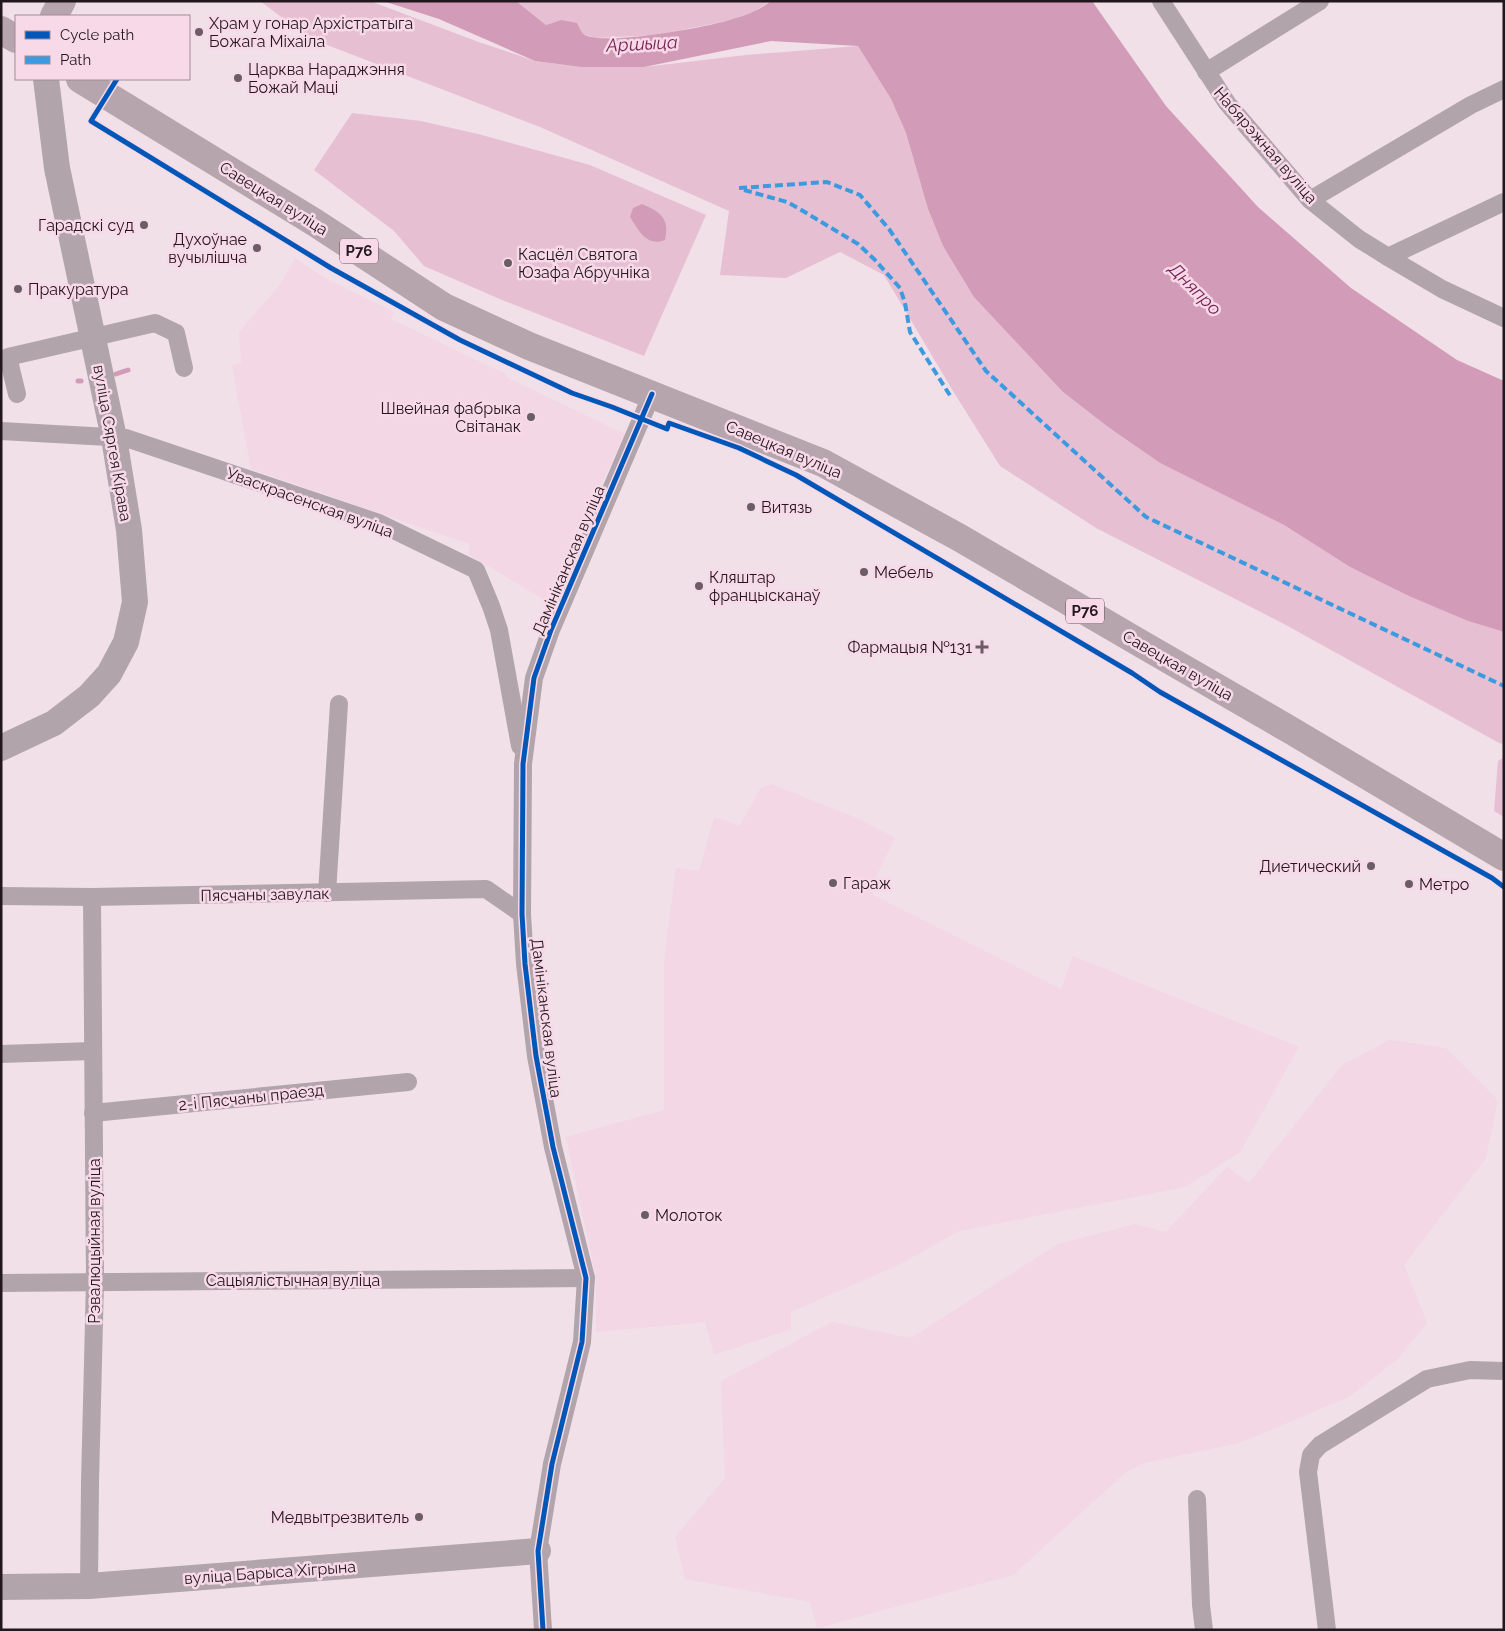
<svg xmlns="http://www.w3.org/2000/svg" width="1505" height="1631" font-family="Raleway,sans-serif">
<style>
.built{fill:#f3d7e4}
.green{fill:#e7bfd3}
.water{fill:#d29bb8}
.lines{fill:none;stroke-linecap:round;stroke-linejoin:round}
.stream{stroke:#d29bb8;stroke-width:5}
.street{stroke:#b1a4ab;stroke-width:18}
.secondary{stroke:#b1a4aa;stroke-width:26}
.primary{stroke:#b6a5ad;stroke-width:28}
.quiet{stroke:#3c9adf;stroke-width:4;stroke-dasharray:8 4;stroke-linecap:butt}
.cycleway-casing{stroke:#f8d9e8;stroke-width:8}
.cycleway{stroke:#0057b8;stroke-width:5}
.poi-dot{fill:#6a5d63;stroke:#f8d9e8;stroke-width:2}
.labels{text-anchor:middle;stroke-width:5;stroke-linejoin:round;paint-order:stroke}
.shield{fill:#f8d9e8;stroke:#625159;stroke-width:1}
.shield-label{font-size:15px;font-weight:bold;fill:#22171c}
.poi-label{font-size:16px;fill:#22171c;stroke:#f8d9e8;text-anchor:start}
.street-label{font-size:16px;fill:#22171c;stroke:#f8d9e8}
.water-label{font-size:18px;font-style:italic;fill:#731e51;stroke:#f8d9e8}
</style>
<rect width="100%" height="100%" fill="#f1e0e8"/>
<g class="built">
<path d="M295,258L327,279L394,312L391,319L506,374V377L625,434L546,601L468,554L470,544L251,469L232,365L241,363L239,332L281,283Z"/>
<path d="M771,784L859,819L895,838L871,887L873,895L1061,989L1073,956L1299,1047L1240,1152L1185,1187L959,1231L900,1264L791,1312V1329L714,1355L705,1322L596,1332V1278L566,1137L664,1110V961L676,868L699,871L714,817L740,826L760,789Z"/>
<path d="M1390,1040L1446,1048L1498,1100L1486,1158L1404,1265L1427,1323L1397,1360L1347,1398L1239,1443L1145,1463L1126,1472L1013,1575L817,1628L810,1602L685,1579L675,1537L725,1478L721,1381L832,1322L911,1338L1058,1244L1135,1224L1166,1232L1227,1167L1249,1183L1342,1065Z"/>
</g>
<g class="green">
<path d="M260,1H370L476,41L535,61L581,67H644L746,55L858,46L891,99L906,133L928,209L943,246L1063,392L1108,427L1160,463L1284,525L1350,567L1468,621L1504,632V742L1501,744L1284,624L1096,528L1000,466L953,391L884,275L840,252L786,278L720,275L729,211L540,127L309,38Z"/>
<path d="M516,1H771L753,12L732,20L657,35L595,38L583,34L561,20L546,25Z"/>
<path d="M352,113L421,121L478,134L590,165L706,215L644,356L502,300L424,266L394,231L314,170Z"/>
<path d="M1504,757V817L1494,811L1498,761Z"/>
</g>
<g class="water">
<path d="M383,1H516L546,25L561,20L577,23C579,27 581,33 585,35C605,46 709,27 733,19C747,15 760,10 771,1H1092L1166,106L1258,207L1351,288L1457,360L1504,381V632L1468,621L1409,596L1350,567L1284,525L1160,463L1108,427L1063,392L974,297L943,246L928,209L906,133L891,99L858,46L771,41L644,67H581L535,61L439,19Z"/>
<path d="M642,204C661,212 670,219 665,240C647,247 639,231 630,217L633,208Z"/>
</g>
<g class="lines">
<g class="stream">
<path d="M116,374L128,370"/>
<path d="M78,381H81"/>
</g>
<g class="street">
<path d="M1161,1L1227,103L1310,200L1359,239L1388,257L1442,289L1504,318"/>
<path d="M1206,72L1320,1"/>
<path d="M1310,200L1471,105L1504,89"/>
<path d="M1388,257L1504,202"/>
<path d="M17,394L8,357L155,323L176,333L184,368"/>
<path d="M1,431L126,438L379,523L476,570L491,606L499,630L520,746"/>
<path d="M327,893L339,704"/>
<path d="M1,896L92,897L486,889L522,914"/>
<path d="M1,1054L93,1051"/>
<path d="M93,1113L408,1082"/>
<path d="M1,1283L586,1278"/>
<path d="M1197,1499L1201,1605L1204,1630"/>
<path d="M89,1586L90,1482L95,1281L92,897"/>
<path d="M543,1630L538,1551L552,1464L582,1342L586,1278L553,1147L536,1056L525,964L522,914L523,764L534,678L551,630L652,394"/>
<path d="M1327,1630L1308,1472L1311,1455L1320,1445L1427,1379L1470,1370L1504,1371"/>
</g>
<g class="secondary">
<path d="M1,748L54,723L89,696L109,674L126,642L135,602L129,530L114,438L57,168L46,79"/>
<path d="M1,1587L89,1586L538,1551"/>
</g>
<g class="primary">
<path d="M54,16L62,1"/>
<path d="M1,30L16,39"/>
<path d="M80,79L314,222L444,307L529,346L823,463L960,538L1145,646L1292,731L1504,857"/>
</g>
<g class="quiet">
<path d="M739,188L827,182L860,195L889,229L986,371L1146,517L1504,686"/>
<path d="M744,190L787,202L798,208L858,244L875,260L900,288L905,303L910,332L951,397"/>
</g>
<defs>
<g id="cycleway">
<path d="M117,79L91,121L331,268L460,340L572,393L612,407L667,429L669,423L739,448L796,475L1132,673L1160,692L1492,878L1504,887"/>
<path d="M543,1630L538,1551L552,1464L582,1342L586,1278L553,1147L536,1056L525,964L522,914L523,764L534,678L551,630L652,394"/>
</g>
</defs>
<use href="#cycleway" class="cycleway-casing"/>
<use href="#cycleway" class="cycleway"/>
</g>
<g class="poi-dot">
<circle cx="199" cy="32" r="5"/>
<circle cx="238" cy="78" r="5"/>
<circle cx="144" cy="225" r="5"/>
<circle cx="257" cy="248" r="5"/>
<circle cx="508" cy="263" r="5"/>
<circle cx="18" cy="289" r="5"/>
<circle cx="531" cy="417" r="5"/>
<circle cx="751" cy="507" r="5"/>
<circle cx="864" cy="572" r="5"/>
<circle cx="699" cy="586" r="5"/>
<path d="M979.5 639.5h5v5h5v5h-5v5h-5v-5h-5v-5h5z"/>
<circle cx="1371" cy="866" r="5"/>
<circle cx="833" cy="883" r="5"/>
<circle cx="1409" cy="884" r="5"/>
<circle cx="645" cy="1215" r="5"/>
<circle cx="419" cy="1517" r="5"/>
</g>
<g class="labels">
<g class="shield">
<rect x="340" y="238.5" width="38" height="25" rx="4"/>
<rect x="1066" y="598.5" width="38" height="25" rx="4"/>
</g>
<g class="shield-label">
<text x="359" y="256">Р76</text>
<text x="1085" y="616">Р76</text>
</g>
<g class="poi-label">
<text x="209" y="29">Храм у гонар Архістратыга<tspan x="209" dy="18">Божага Міхаіла</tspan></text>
<text x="248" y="75">Царква Нараджэння<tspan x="248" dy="18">Божай Маці</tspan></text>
<text x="134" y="231" text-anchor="end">Гарадскі суд</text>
<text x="247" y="245" text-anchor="end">Духоўнае<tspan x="247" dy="18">вучылішча</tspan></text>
<text x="518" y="260">Касцёл Святога<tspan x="518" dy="18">Юзафа Абручніка</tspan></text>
<text x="28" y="295">Пракуратура</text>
<text x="521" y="414" text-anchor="end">Швейная фабрыка<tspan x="521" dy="18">Світанак</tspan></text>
<text x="761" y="513">Витязь</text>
<text x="874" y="578">Мебель</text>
<text x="709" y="583">Кляштар<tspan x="709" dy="18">францысканаў</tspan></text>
<text x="972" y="653" text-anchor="end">Фармацыя №131</text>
<text x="1361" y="872" text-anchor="end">Диетический</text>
<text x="843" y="889">Гараж</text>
<text x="1419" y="890">Метро</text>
<text x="655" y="1221">Молоток</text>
<text x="409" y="1523" text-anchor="end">Медвытрезвитель</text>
</g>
<g class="street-label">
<text transform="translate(1266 145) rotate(49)" y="6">Набярэжная вуліца</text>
<text transform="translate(274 198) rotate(32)" y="6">Савецкая вуліца</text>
<text transform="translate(113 443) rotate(80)" y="6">вуліца Сяргея Кірава</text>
<text transform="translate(784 449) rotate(23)" y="6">Савецкая вуліца</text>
<text transform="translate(310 502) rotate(20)" y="6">Уваскрасенская вуліца</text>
<text transform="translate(568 560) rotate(-67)" y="6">Дамініканская вуліца</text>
<text transform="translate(1178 665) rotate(30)" y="6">Савецкая вуліца</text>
<text transform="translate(265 894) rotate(-1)" y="6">Пясчаны завулак</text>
<text transform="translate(547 1018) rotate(83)" y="6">Дамініканская вуліца</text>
<text transform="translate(251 1097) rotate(-6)" y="6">2-і Пясчаны праезд</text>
<text transform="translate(94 1241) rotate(-90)" y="6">Рэвалюцыйная вуліца</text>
<text x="293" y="1286">Сацыялістычная вуліца</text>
<text transform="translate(270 1572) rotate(-4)" y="6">вуліца Барыса Хігрына</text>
</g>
<g class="water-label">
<text transform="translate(642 44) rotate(-3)" y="6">Аршыца</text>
<text transform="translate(1195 289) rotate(45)" y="6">Дняпро</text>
</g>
</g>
<rect width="1505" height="1631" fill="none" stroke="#22171c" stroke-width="5"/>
<rect x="15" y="15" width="175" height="65" fill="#f8d9e8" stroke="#a28b96"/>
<rect x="25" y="31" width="25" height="8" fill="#0057b8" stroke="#a28b96"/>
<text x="60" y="40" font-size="15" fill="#22171c">Cycle path</text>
<rect x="25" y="56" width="25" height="8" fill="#3c9adf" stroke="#a28b96"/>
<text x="60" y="65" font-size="15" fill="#22171c">Path</text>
</svg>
